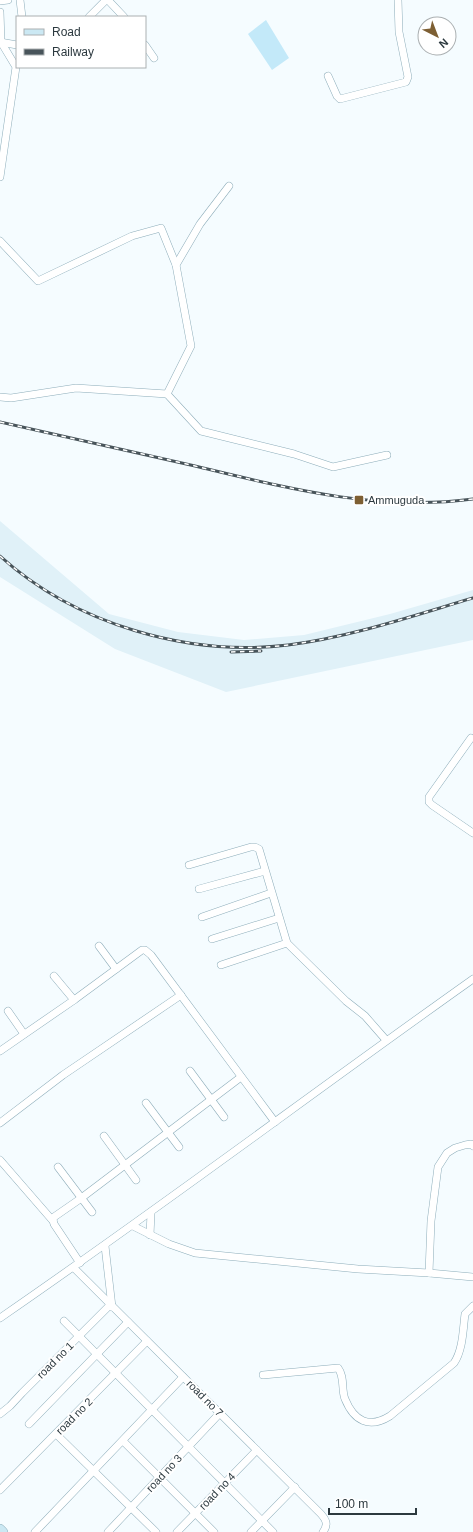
<svg xmlns="http://www.w3.org/2000/svg" width="473" height="1532" font-family="Helvetica,sans-serif">
<style>
.built{fill:#e0f1f8}
.green{fill:#c3e9f9}
.lines{fill:none;stroke-linecap:round;stroke-linejoin:round}
.minor-casing{stroke:#8dadba;stroke-width:8}
.secondary-casing{stroke:#8dadba;stroke-width:10}
.minor{stroke:#fff;stroke-width:7}
.secondary{stroke:#cbe8f3;stroke-width:9}
.rail-casing{stroke:#48545a;stroke-width:3}
.rail{stroke:#fff;stroke-width:1.5;stroke-dasharray:4.5;stroke-linecap:butt}
.poi-dot{fill:#7d5f33;stroke:#fff;stroke-width:1.5}
.labels{text-anchor:middle;stroke-width:4;stroke-linejoin:round;paint-order:stroke}
.poi-label{font-size:11px;fill:#2c393f;stroke:#fff;text-anchor:start}
.street-label{font-size:11px;fill:#2c393f;stroke:#fff}
</style>
<rect width="100%" height="100%" fill="#f5fcff"/>
<path class="built" d="M0,521L109,614L178,632L244,640L304,635L390,614L473,590V640L226,692L115,649L0,577Z"/>
<path class="green" d="M266,20L289,58L272,70L248,34Z"/>
<g class="lines">
<defs>
<g id="minor">
<path d="M20,0L22,17"/>
<path d="M108,0L124,17"/>
<path d="M0,1L8,0"/>
<path d="M0,12L1,42L16,67L0,177"/>
<path d="M89,17L106,0"/>
<path d="M0,42L17,45"/>
<path d="M145,45L154,58"/>
<path d="M328,76L337,96L340,99L406,82L408,77L399,32L398,0"/>
<path d="M0,241L38,281L132,236L161,228L176,265"/>
<path d="M167,394L191,346L176,265L200,224L229,186"/>
<path d="M0,397L11,398L76,388L167,394L201,431L294,454L333,467L387,455"/>
<path d="M471,738L429,797V802L432,805L473,833"/>
<path d="M189,865L251,847H255L259,849L287,943L346,1001L365,1016L386,1040"/>
<path d="M199,889L265,871"/>
<path d="M202,917L271,893"/>
<path d="M212,939L279,918"/>
<path d="M99,946L116,969"/>
<path d="M221,965L287,943"/>
<path d="M54,976L74,1000"/>
<path d="M8,1011L24,1034"/>
<path d="M0,1051L74,1000L142,950H145L151,955L275,1122"/>
<path d="M190,1071L224,1117"/>
<path d="M146,1103L179,1147"/>
<path d="M0,1123L63,1075L181,995"/>
<path d="M104,1136L136,1180"/>
<path d="M0,1160L53,1221"/>
<path d="M58,1167L92,1212"/>
<path d="M133,1226L169,1244L195,1253L358,1269L429,1273L473,1277"/>
<path d="M150,1235L151,1213"/>
<path d="M105,1246L112,1307"/>
<path d="M80,1263L54,1224L53,1220L54,1217L80,1199L241,1077"/>
<path d="M74,1268L321,1514C327,1521 328,1525 323,1532"/>
<path d="M429,1273L431,1221L438,1167L447,1153L455,1148L465,1145L471,1144L473,1146"/>
<path d="M0,1318C160,1208 315,1091 473,979"/>
<path d="M64,1321L273,1532"/>
<path d="M263,1375L338,1368C345,1377 341,1389 345,1399C354,1421 369,1429 390,1416L454,1363C463,1350 463,1329 465,1314L473,1306"/>
<path d="M0,1414L10,1406L22,1393L110,1305"/>
<path d="M29,1424L128,1322"/>
<path d="M56,1434L156,1532"/>
<path d="M123,1441L214,1532"/>
<path d="M0,1490L147,1341"/>
<path d="M35,1532L183,1377"/>
<path d="M108,1532L220,1413"/>
<path d="M177,1532L257,1450"/>
<path d="M251,1532L295,1487"/>
</g>
<path id="secondary" d="M0,1529L3,1532"/>
</defs>
<use href="#minor" class="minor-casing"/>
<use href="#secondary" class="secondary-casing"/>
<use href="#minor" class="minor"/>
<use href="#secondary" class="secondary"/>
<defs>
<g id="rail">
<path d="M0,422C65,437 130,451 195,466C287,488 377,512 473,499"/>
<path d="M0,556C75,624 188,657 288,645C351,637 412,616 473,598"/>
<path d="M231,652L261,651"/>
</g>
</defs>
<use href="#rail" class="rail-casing"/>
<use href="#rail" class="rail"/>
</g>
<rect class="poi-dot" x="354" y="495" width="10" height="10" rx="2"/>
<g class="labels">
<g class="poi-label">
<text x="368" y="504">Ammuguda</text>
</g>
<g class="street-label">
<text transform="translate(55 1360) rotate(-45)" y="4">road no 1</text>
<text transform="translate(205 1398) rotate(45)" y="4">road no 7</text>
<text transform="translate(74 1416) rotate(-45)" y="4">road no 2</text>
<text transform="translate(164 1473) rotate(-47)" y="4">road no 3</text>
<text transform="translate(217 1491) rotate(-46)" y="4">road no 4</text>
</g>
</g>
<rect x="16" y="16" width="130" height="52" fill="#ffffff" stroke="#abb0b2"/>
<rect x="24" y="29" width="20" height="6" fill="#cbe8f3" stroke="#abb0b2"/>
<text x="52" y="36" font-size="12" fill="#2c393f">Road</text>
<rect x="24" y="49" width="20" height="6" fill="#48545a" stroke="#abb0b2"/>
<text x="52" y="56" font-size="12" fill="#2c393f">Railway</text>
<g transform="translate(437 36) rotate(138)"><circle r="19" fill="#ffffff" stroke="#abb0b2"/>
<path d="M0-3L7 15L0 10L-7 15Z" fill="#7d5f33"/>
<text y="-6" font-size="11" font-weight="bold" text-anchor="middle" fill="#2c393f">N</text>
</g>
<path d="M329 1508v6h87v-6" fill="none" stroke="#2c393f" stroke-width="2"/>
<text x="335" y="1508" font-size="12" fill="#2c393f" stroke="#ffffff" stroke-width="3" paint-order="stroke">100 m</text>
</svg>
